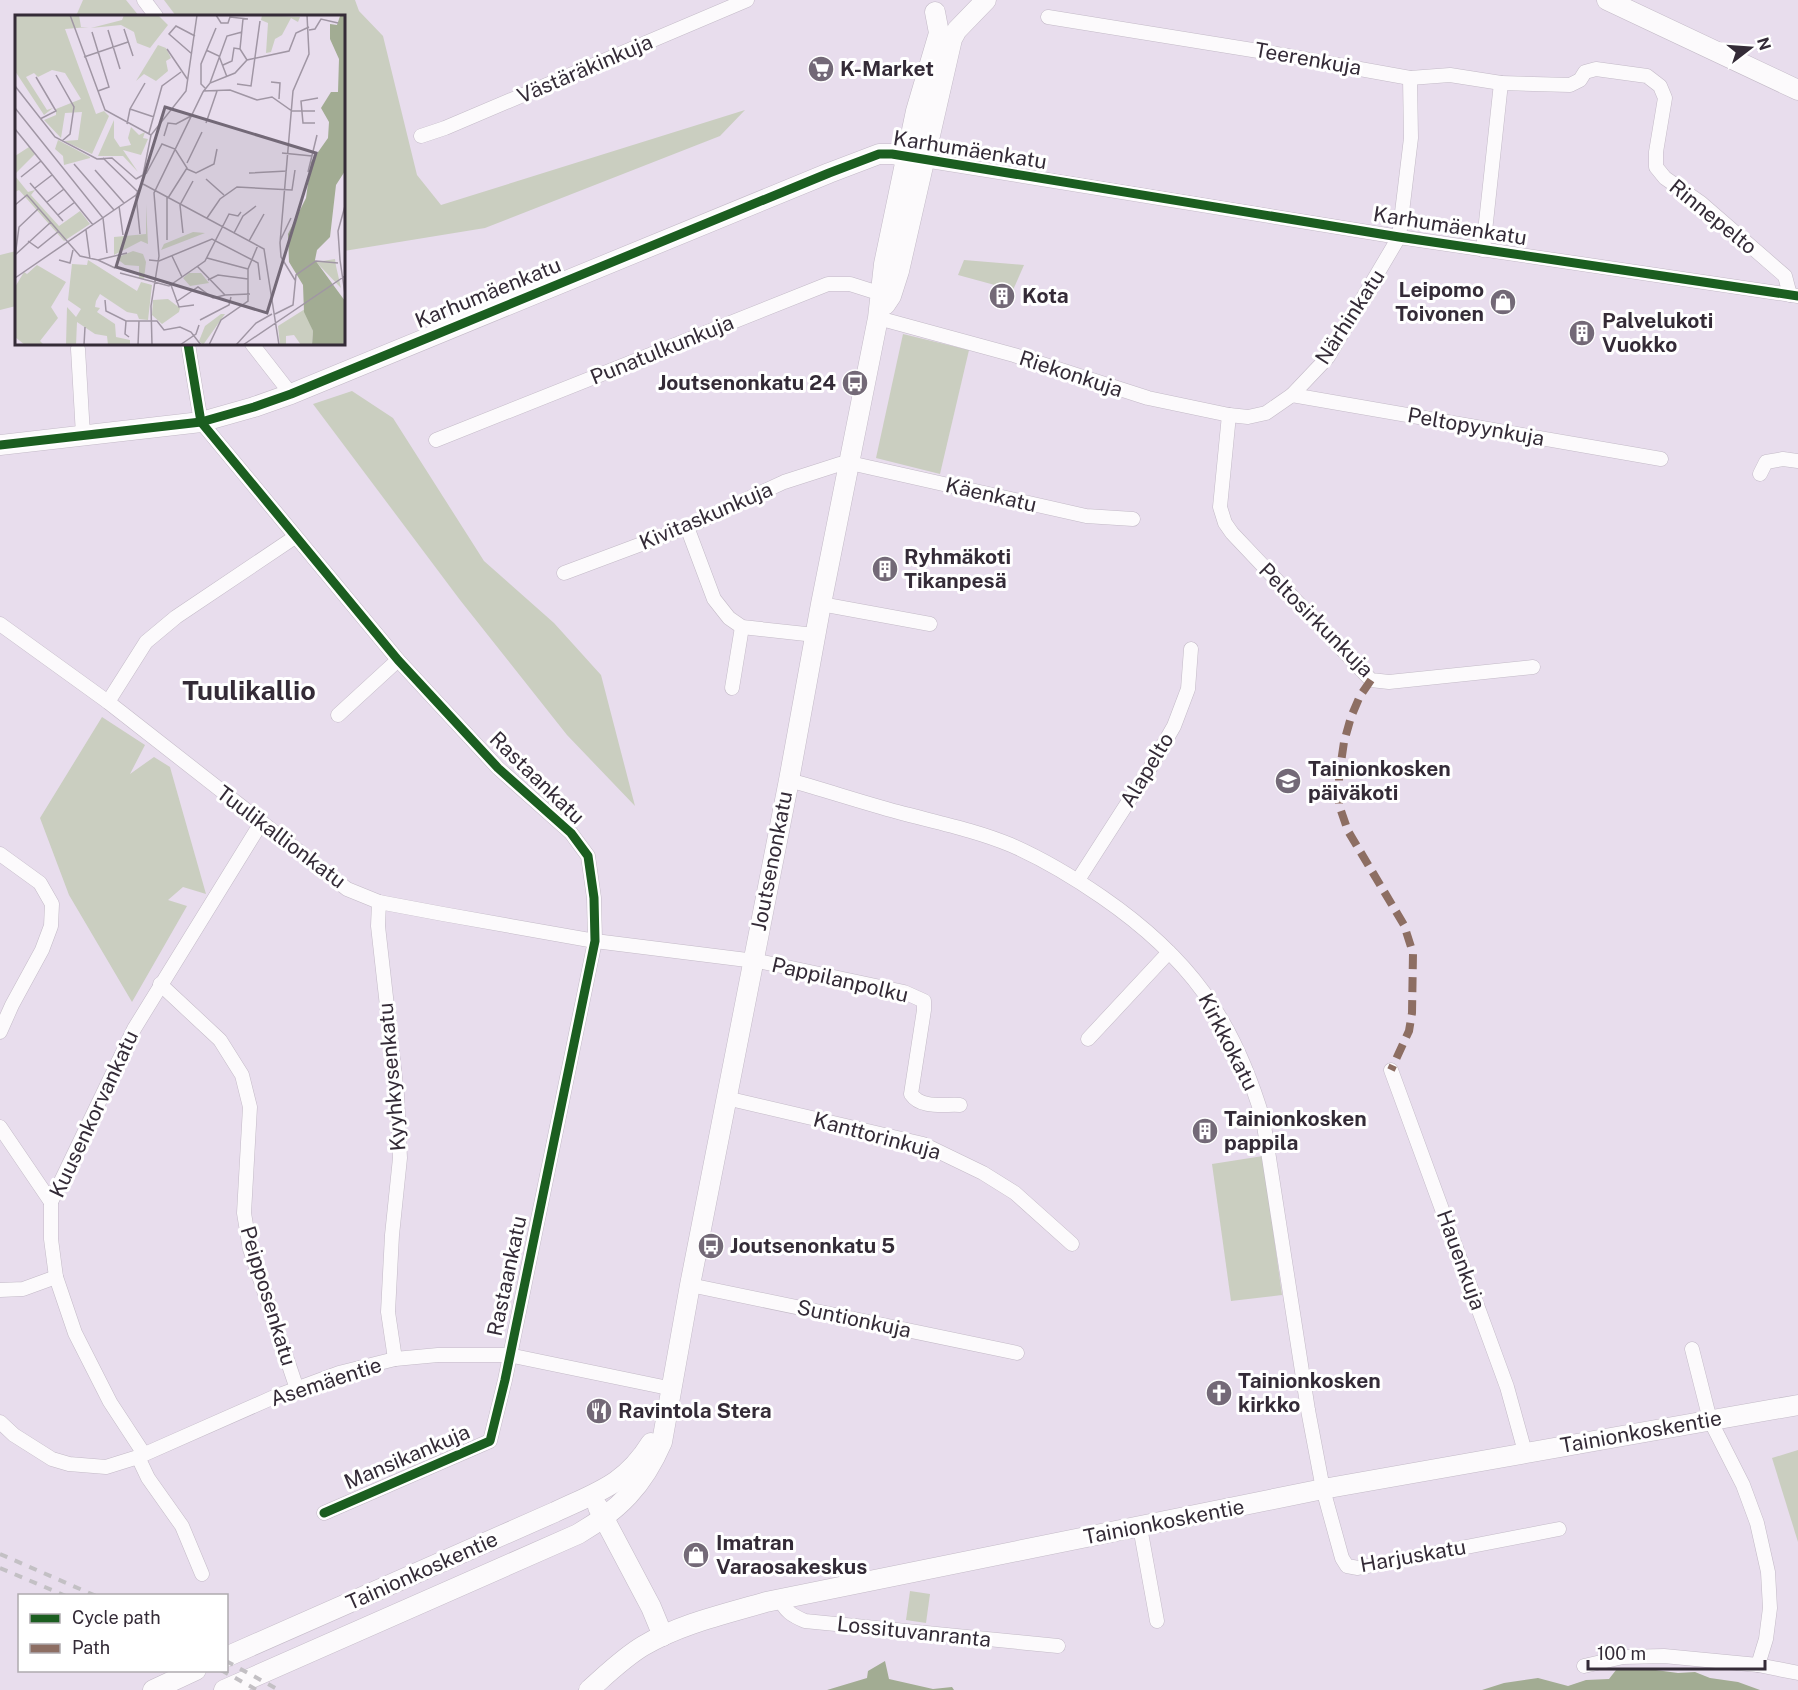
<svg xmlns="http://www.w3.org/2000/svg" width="1798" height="1690" font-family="'Public Sans',sans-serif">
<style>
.green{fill:#cacec0}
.water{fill:#a2ac93}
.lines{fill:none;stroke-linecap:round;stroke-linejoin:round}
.street-casing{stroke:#c3bac7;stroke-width:15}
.secondary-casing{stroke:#c3bac7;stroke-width:21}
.street{stroke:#fcfafc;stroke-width:14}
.secondary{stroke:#fcfafc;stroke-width:20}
.rail{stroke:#c3c0c4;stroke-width:4;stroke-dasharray:8 8;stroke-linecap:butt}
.quiet{stroke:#8d6e63;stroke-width:8;stroke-dasharray:15 8;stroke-linecap:butt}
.cycleway-casing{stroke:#fff;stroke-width:13}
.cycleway{stroke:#1b5e20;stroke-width:9}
.labels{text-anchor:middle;stroke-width:6;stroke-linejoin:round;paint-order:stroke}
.street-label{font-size:21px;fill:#342b37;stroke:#fff}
.poi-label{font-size:21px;font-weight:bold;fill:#342b37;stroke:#fff;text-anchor:start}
.district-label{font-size:27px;font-weight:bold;fill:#342b37;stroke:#fff}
.inset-road{fill:none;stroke:#a096a4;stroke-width:1.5}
.view{fill:#736977;fill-opacity:0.15;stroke:#736977;stroke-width:3}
.inset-edge{fill:none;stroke:#342b37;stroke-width:3}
</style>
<rect width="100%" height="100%" fill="#e8dded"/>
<g class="green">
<path d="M83,0H126L139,16H76Z"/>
<path d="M164,0H355L359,11L383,36L417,175L441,205L745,110L720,136L485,228L344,251V16H176Z"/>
<path d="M16,251V306L0,310V255Z"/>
<path d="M964,260L1024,265L1013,290L958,275Z"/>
<path d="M903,334L969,350L940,474L876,458Z"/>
<path d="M352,391L393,418L484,561L554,623L601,675L635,806L567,735L460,600L313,404Z"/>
<path d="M102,717L145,745L130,774L154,757L170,767L206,894L183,887L168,900L187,906L132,1002L69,895L40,818Z"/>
<path d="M1263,1156L1282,1295L1231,1301L1212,1164Z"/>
<path d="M1798,1450V1542L1772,1458Z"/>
<path d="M910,1591L930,1594L926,1623L906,1620Z"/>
</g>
<g class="water">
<path d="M885,1661L889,1679L933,1689L952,1687L954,1690H827L867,1678L868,1671Z"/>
<path d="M1641,1668L1678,1673L1695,1672L1710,1678L1738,1682L1760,1690H1482L1504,1683L1538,1678L1568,1686L1586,1680L1609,1679L1616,1670Z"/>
</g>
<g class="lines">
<defs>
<g id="street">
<path d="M144,0L156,16"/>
<path d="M1410,78L1450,75L1501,83L1483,250"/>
<path d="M1501,83L1570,85L1580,80L1585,72L1596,69L1647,76L1660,86L1665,98L1656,152V167L1665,178L1701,203L1785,276L1790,295"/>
<path d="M421,136L445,128L747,0"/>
<path d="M924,160L1399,237L1798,296"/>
<path d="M878,318L1014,355L1148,398L1229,415L1248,417L1266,413L1292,395L1328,357L1399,237L1411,138L1410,78L1271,53L1048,17"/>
<path d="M188,344L201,422L398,660L498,768L571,833L588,856L594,898L595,941L505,1380L490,1441L324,1513"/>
<path d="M252,344L291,394"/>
<path d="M78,349L83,435"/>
<path d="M1292,395L1661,459"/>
<path d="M1229,415L1220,507L1225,523L1232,533L1371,680L1389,682L1533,667"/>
<path d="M436,440L828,284H850L888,296"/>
<path d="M1760,474L1766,462L1783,459L1798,461"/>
<path d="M687,527L714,599L729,618L742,627L815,635"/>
<path d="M564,573L687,527L784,482L840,464L850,463L1086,516L1133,519"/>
<path d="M821,604L930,624"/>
<path d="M0,624L108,702L347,889L379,902L443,914L595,941L763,962L904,992L924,1001V1010L911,1094C921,1109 944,1104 960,1105"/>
<path d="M732,688L742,627"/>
<path d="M108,702L146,642L176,617L295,537"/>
<path d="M338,715L398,660"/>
<path d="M789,780C825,790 861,802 898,812C935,822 975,830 1011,845C1043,859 1073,877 1102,897C1189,957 1233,1018 1263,1119L1308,1410L1323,1489L1342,1558L1347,1566L1358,1568L1559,1529"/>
<path d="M0,854L40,883L52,904L51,926L42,950L12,1005L0,1032"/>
<path d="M1078,880L1150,768L1174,726L1188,689L1191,649"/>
<path d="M379,902L378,926L397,1095L400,1158L392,1235L388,1312L395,1359"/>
<path d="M160,984L220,1040L242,1075L250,1107L244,1213L250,1249L297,1389"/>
<path d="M1088,1039L1169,952"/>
<path d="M1391,1070L1507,1387L1525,1452"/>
<path d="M726,1098L923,1144L983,1173L1015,1193L1072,1244"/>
<path d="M0,1127L51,1202"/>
<path d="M690,1285L1017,1353"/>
<path d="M0,1290L23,1289L56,1277"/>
<path d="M1692,1349L1710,1420L1743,1485L1757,1523L1768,1572L1770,1608L1766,1639L1758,1665"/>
<path d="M0,1422L14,1435L52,1459L69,1464L106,1467L138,1457L274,1397L339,1373L395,1359L438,1355H509L673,1389"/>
<path d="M144,1454L110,1402L75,1333L56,1277L51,1239V1202L134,1029L261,823"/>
<path d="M138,1457L148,1478L182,1526L202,1574"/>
<path d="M1140,1527L1157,1621"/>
<path d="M780,1598C784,1611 793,1616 805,1621L1058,1646"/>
<path d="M1584,1666L1623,1657L1664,1656L1758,1665L1798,1673"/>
</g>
<g id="secondary">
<path d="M1607,0L1798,90"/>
<path d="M885,305L891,296L899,271L952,39L957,30L986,0"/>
<path d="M0,445L201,422L254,407L291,394L829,173L879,154H892L924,160"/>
<path d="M598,1507L651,1607L663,1636"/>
<path d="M226,1657L555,1512C597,1492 625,1485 651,1443"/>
<path d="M153,1690L196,1670"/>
<path d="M224,1690L578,1534C619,1510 643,1486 662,1442L690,1285L789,780L821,604L878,318L884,264L916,111L939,33L935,12"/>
<path d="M589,1690C606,1675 623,1658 643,1646C680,1624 725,1614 766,1602L1323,1489L1798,1405"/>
</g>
</defs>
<use href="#street" class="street-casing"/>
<use href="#secondary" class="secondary-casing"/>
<use href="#street" class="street"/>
<use href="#secondary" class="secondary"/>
<g class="rail">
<path d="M0,1554L96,1596"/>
<path d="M0,1568L66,1596"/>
<path d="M226,1661L279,1690"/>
<path d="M221,1670L257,1690"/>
</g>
<path class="quiet" d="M1371,680L1360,696L1351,717L1344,742L1339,776V805L1348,831L1404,925L1413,953L1412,1013L1409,1031L1391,1070"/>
<defs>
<g id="cycleway">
<path d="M188,344L201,422L398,660L498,768L571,833L588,856L594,898L595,941L505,1380L490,1441L324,1513"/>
<path d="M0,445L201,422L254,407L291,394L829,173L879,154H892L1399,237L1798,296"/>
</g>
</defs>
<use href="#cycleway" class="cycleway-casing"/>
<use href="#cycleway" class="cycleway"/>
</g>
<defs>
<symbol id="supermarket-disc" viewBox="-11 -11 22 22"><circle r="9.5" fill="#736977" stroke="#fff"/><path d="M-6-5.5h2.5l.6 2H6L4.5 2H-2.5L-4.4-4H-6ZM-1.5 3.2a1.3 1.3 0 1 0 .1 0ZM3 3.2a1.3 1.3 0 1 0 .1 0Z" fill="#fff"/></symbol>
<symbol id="building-disc" viewBox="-11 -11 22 22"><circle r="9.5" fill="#736977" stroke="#fff"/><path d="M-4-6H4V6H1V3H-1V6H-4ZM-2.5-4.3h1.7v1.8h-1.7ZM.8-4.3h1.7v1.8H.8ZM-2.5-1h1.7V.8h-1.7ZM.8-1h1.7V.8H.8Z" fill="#fff"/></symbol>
<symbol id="shop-disc" viewBox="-11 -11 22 22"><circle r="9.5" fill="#736977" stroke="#fff"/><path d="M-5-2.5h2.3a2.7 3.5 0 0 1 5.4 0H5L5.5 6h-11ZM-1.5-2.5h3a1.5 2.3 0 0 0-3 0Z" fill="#fff"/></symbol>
<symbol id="bus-disc" viewBox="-11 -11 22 22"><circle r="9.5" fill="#736977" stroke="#fff"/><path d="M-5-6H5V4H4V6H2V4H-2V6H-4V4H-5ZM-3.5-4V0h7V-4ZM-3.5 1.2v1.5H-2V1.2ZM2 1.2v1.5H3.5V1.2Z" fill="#fff"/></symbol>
<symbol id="school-disc" viewBox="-11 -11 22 22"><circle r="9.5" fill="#736977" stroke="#fff"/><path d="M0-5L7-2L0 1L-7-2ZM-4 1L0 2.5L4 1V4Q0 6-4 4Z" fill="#fff"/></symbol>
<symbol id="church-disc" viewBox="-11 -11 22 22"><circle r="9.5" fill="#736977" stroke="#fff"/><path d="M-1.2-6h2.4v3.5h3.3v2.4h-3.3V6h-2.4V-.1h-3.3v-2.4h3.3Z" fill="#fff"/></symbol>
<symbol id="restaurant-disc" viewBox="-11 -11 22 22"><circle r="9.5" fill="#736977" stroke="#fff"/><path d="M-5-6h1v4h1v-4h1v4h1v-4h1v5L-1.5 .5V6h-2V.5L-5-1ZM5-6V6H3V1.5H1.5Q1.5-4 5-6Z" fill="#fff"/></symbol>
</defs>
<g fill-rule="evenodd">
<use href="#supermarket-disc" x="806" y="54" width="30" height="30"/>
<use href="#building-disc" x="987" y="281" width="30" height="30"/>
<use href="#shop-disc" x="1488" y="287" width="30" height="30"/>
<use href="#building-disc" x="1567" y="318" width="30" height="30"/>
<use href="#bus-disc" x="840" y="368" width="30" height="30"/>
<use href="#building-disc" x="870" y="554" width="30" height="30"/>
<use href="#school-disc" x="1273" y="766" width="30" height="30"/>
<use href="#building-disc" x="1190" y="1116" width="30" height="30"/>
<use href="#bus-disc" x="696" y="1231" width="30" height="30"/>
<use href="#church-disc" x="1204" y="1378" width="30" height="30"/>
<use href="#restaurant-disc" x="584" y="1396" width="30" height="30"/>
<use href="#shop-disc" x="681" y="1540" width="30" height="30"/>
</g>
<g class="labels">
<g class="street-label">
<text transform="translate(1308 59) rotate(10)" y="7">Teerenkuja</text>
<text transform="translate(585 69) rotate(-23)" y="7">Västäräkinkuja</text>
<text transform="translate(970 150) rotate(9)" y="7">Karhumäenkatu</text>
<text transform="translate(1713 217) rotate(39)" y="7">Rinnepelto</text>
<text transform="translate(1450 226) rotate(9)" y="7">Karhumäenkatu</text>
<text transform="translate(488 293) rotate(-22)" y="7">Karhumäenkatu</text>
<text transform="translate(1350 317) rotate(-57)" y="7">Närhinkatu</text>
<text transform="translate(662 350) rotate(-22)" y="7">Punatulkunkuja</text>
<text transform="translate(1071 374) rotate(18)" y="7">Riekonkuja</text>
<text transform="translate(1476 427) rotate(10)" y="7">Peltopyynkuja</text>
<text transform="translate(991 495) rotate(13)" y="7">Käenkatu</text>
<text transform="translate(706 516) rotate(-23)" y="7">Kivitaskunkuja</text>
<text transform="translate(1316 620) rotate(45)" y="7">Peltosirkunkuja</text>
<text transform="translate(1147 770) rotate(-59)" y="7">Alapelto</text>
<text transform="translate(537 778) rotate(44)" y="7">Rastaankatu</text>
<text transform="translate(281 837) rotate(37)" y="7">Tuulikallionkatu</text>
<text transform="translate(772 861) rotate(-79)" y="7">Joutsenonkatu</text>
<text transform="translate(840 980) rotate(13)" y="7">Pappilanpolku</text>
<text transform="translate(1228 1042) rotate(63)" y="7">Kirkkokatu</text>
<text transform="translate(392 1077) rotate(-95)" y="7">Kyyhkysenkatu</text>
<text transform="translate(94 1114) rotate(-65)" y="7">Kuusenkorvankatu</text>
<text transform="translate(877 1136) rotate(15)" y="7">Kanttorinkuja</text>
<text transform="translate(1461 1260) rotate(70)" y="7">Hauenkuja</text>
<text transform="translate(507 1276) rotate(-78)" y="7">Rastaankatu</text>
<text transform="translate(268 1296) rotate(73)" y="7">Peipposenkatu</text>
<text transform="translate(854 1319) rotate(12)" y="7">Suntionkuja</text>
<text transform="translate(326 1382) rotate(-18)" y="7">Asemäentie</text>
<text transform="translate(1641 1432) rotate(-10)" y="7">Tainionkoskentie</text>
<text transform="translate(407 1457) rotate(-23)" y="7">Mansikankuja</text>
<text transform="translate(1164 1522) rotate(-11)" y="7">Tainionkoskentie</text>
<text transform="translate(1413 1556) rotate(-10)" y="7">Harjuskatu</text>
<text transform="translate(422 1571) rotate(-24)" y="7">Tainionkoskentie</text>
<text transform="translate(914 1632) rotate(6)" y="7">Lossituvanranta</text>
</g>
<g class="poi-label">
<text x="840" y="76">K-Market</text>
<text x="1484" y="297" text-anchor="end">Leipomo<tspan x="1484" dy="24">Toivonen</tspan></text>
<text x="1022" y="303">Kota</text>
<text x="1602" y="328">Palvelukoti<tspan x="1602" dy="24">Vuokko</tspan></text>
<text x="836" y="390" text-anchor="end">Joutsenonkatu 24</text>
<text x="904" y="564">Ryhmäkoti<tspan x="904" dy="24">Tikanpesä</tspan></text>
<text x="1308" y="776">Tainionkosken<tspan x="1308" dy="24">päiväkoti</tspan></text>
<text x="1224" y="1126">Tainionkosken<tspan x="1224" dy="24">pappila</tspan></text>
<text x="730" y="1253">Joutsenonkatu 5</text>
<text x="1238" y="1388">Tainionkosken<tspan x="1238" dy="24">kirkko</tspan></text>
<text x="618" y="1418">Ravintola Stera</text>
<text x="716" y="1550">Imatran<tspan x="716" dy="24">Varaosakeskus</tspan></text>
</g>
<g class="district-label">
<text x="249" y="700">Tuulikallio</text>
</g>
</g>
<g transform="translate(15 15)">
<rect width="330" height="330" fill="#e8dded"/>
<path d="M0,0H64L66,12H74L50,14L81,99L89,96L94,101L77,139L49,126L63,125L67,97L50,98L46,123L29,105L41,100V94L66,84L50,58L37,55L23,62L19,58L11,62L32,95L38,93L29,100L0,56ZM109,0H143L153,10L135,33L122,28L119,17L106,10L76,13L107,5ZM247,0L285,2L283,7L276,3L267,20L260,24L256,37L251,38L253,8L246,5ZM143,30L151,33L156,43L151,46L153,56L141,66L129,59L121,66ZM99,105V123L105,132L116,130L113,123L116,112L124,120L130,117L128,123L133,124L126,140L108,135L123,157L108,141H83ZM43,125L75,142V143L49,150L48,141L40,134ZM14,132L20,139L0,159V141ZM0,161L13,177L20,175L16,180L44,211L65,196L75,209L49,226L4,175L0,177ZM131,189L133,229L126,226L99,240V222L131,219ZM178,217L190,218L146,235L149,229ZM118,236L128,239L131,247L129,264L124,263V251L110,250L101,243ZM320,244L321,251L326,273L301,247ZM73,245L122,276L126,267L137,270L133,305L124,304L122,299L112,297L85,279L81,286L80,292L85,293L82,297L100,309L101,322L115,325V330H93L92,321L80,319L62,307L61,330H51L52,292L61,302L66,294L53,285L57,249L72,250ZM22,250L51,267L36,292L43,303L25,326L29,330H10L0,322V272L9,257L12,259ZM174,258H186L194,268L175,271L168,263ZM153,284L165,293L164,297L147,309L137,300L138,285ZM290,294L298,316L297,330H286L279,320L271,321V330H265L263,311ZM206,299H210L188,330L184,326L190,311Z" fill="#cacec0"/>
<path d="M322,0H330V156L321,170L315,222L302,235L300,245L330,286V330H297L298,316L289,297L288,270L274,247L273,219L291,183L296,147L313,123L314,107L306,93L316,77H323L324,44L315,24V9L322,10L325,1Z" fill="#a2ac93"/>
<path class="inset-road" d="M55,0L90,95L136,120M201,0L206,8H213L215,2L233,4M228,4L225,34L232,45M109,14L118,41M93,15L105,54M294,15L300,14L306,4L323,8M77,17L94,72L83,76M152,34L173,65M191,35L204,41L212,62M177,39L154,19L161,11L180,21M69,42L113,27M208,50L217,46L219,33L225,34M41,60L59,92L55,119L47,126M21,62L41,96L25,104M256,67L265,68L264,84M195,68L212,21L227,17M222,69L236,71L245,6M0,71L40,122L82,144L97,143L121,164M190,73L186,69V49L201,13M188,76L215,75L242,85L257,82L277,96H300M0,93L88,203L92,238M115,94L139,102M191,108L202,76M300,108H288L286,86L303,83M112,109L115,94L130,68M0,114L78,210M134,118L147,71L166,57M149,121L153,108L161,109L176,101M267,138L297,141M88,143L123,177M172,148L187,117M59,149L99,195M172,154L181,158L199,149L202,134M80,155L109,188M293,157L302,120M234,158L272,156M131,159L147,129L160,134L172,153L153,183M6,162L26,146M121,164L128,160L136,120L171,76L182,0M191,164L209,180M15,168L48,206M128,169L249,234L264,330M20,173L37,160M121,180L125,219M152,181V225M32,187L49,174M0,190L12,180L65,241L83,245L112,238M104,191L108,220M43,200L60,187M192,203L205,184L222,172L277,175L280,155M71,215L75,244M168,218L165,190L178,166M219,218L228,201L241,191M13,226L23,233L44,216M234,226L249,199M265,226L276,203M0,240L36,207M157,241L167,262M0,242L4,212L24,193M192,243L233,254M44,245L55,248L58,235M83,245L100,253M134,245L144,246L197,224L243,248L245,265M325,245L323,216L330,191M325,245L330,279M182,251L210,280L235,279M105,258L154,271L190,246L214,199L223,201L226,197M0,263L121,180L126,170M193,265L203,260L233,264M280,265L266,242L265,228L278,76L294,39L292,0M156,270L164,292L179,290M90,285L91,296L111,306H142L149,315L165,312L176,317L186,330M161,287L183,272L198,283L210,280M260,299L278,290L281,260L301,246L323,248M185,305L214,290L216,282M111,306L110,319L114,322M70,312L69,330H79M123,330L124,306M137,330L136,291L144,241L139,178L188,77L195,68L220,58L232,45L274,36L281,18L294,12M165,330L181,319L184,310M194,330L206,305L233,286V254L243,230M221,330L241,308L257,299M228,330L330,261"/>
<path class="view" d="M150,92L301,138L252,298L101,252Z"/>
<rect width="330" height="330" class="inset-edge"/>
</g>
<rect x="18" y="1594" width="210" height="78" fill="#ffffff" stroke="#aeaaaf" stroke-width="1.5"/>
<rect x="30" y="1614" width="30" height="9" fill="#1b5e20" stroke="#aeaaaf" stroke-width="1.5"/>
<text x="72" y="1624" font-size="18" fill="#342b37">Cycle path</text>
<rect x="30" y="1644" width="30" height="9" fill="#8d6e63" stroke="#aeaaaf" stroke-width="1.5"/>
<text x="72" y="1654" font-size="18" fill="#342b37">Path</text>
<g transform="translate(1750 48) rotate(73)" stroke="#ffffff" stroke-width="4.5" paint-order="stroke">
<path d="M0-4.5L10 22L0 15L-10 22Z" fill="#342b37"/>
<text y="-9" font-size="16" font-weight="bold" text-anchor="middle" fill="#342b37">N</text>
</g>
<path d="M1588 1660v9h177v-9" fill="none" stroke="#342b37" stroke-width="3"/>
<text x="1597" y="1660" font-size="18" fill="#342b37" stroke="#ffffff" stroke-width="4.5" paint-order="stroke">100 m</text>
</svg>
